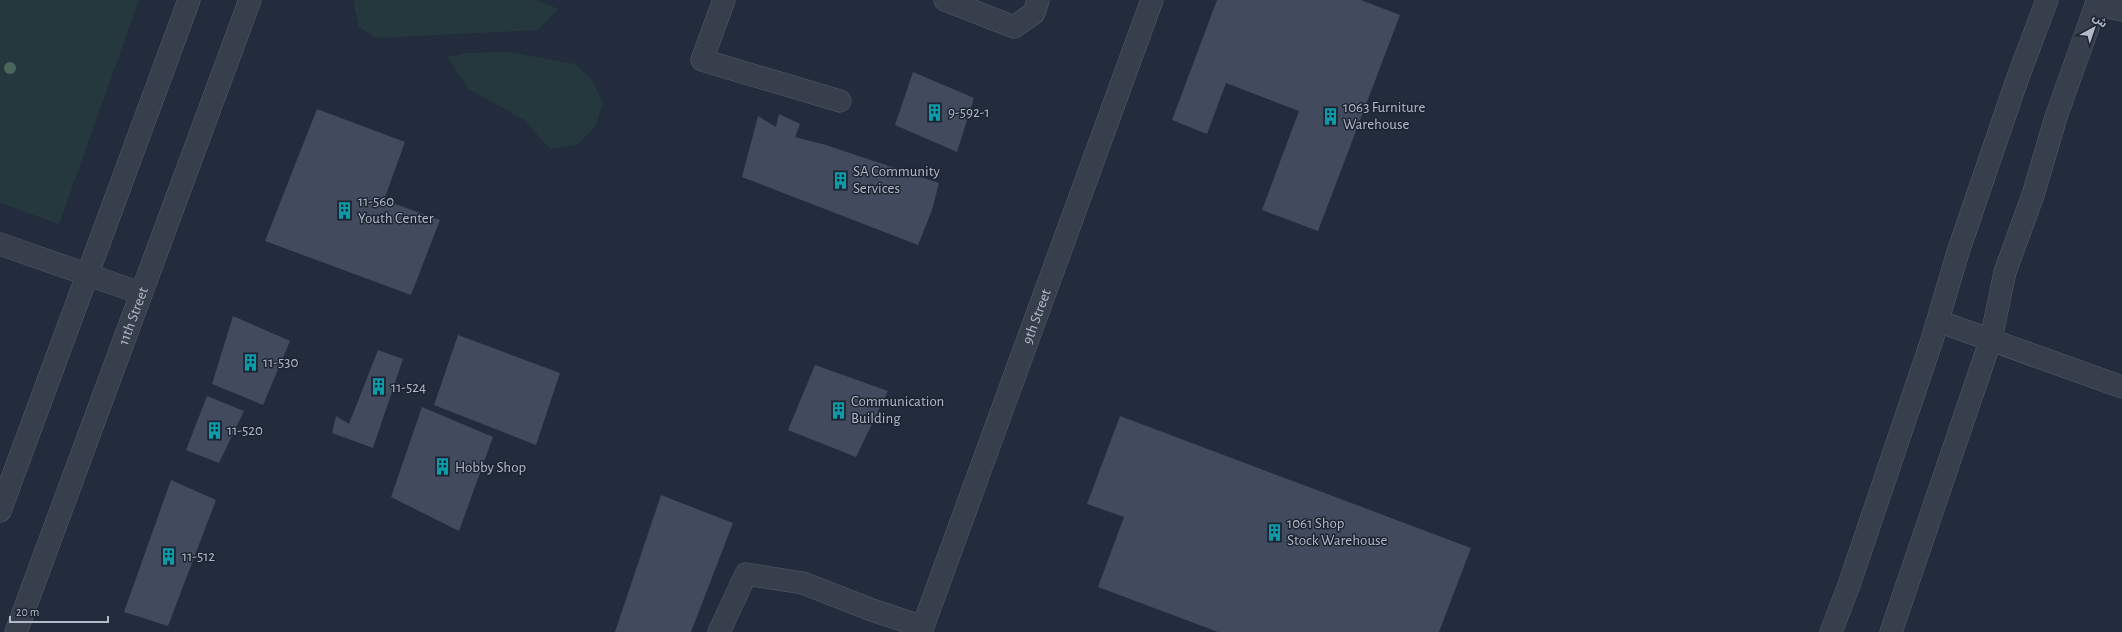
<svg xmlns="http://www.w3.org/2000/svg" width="2122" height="632" font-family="'Alegreya Sans','Noto Sans Arabic',sans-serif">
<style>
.green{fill:#25383d}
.building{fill:#424b5e}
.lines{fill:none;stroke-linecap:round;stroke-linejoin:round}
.minor-casing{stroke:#555c6a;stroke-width:23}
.minor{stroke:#373e4c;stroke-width:22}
.tree{fill:#4a675d}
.labels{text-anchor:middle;stroke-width:3;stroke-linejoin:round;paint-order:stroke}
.poi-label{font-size:15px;fill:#b3b9c8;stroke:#1c2331;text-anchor:start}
.street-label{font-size:15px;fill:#b3b9c8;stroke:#1c2331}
</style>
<rect width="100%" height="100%" fill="#232c3c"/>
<g class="green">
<path d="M0,0H139L59,224L0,203Z"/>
<path d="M355,0H537L558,9L538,30L376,38L359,27L354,6Z"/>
<path d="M508,52L575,64L592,80L603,103L596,126L577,145L550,149L524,120L469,89L447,57L467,53Z"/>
</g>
<g class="building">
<path d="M1217,0H1361L1400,15L1318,231L1262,210L1299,111L1226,83L1207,134L1172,120Z"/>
<path d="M913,72L974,98L957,152L895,125Z"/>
<path d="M317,109L405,142L384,200L440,220L411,295L265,241Z"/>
<path d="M779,114L800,124L795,137L826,145L939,183L932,210L918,245L742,177L758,116L776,127Z"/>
<path d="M233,316L290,341L263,405L212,384Z"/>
<path d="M458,335L560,373L536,445L434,405Z"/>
<path d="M378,350L403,359L373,448L332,433L336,416L349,424Z"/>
<path d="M815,365L888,391L856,457L788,430Z"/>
<path d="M207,396L244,411L219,463L186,450Z"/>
<path d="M422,407L493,437L459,531L391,497Z"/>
<path d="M1120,416L1471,548L1439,632H1218L1098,587L1124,517L1087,504Z"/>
<path d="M171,480L216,500L168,626L124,612Z"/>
<path d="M661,495L733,523L691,632H615Z"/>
</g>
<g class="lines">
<defs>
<g id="minor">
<path d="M724,0L702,60L840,101"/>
<path d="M945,0L1014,27L1034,13L1038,0"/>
<path d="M0,244L140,293"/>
<path d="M1938,321L2122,387"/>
<path d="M0,511L189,0"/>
<path id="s1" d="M16,632L250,0"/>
<path d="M719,632L746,574L803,583L872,610L923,627"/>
<path id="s2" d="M921,632L1152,0"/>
<path d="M1831,632L1849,585L1932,340L1958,252L2018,77L2047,0"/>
<path d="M1891,632L1991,339L2005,272L2033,195L2056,117L2096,5L2122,10"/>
</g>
</defs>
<use href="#minor" class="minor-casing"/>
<use href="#minor" class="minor"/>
</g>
<circle class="tree" cx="10" cy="68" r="6"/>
<defs>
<symbol id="building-bare" viewBox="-9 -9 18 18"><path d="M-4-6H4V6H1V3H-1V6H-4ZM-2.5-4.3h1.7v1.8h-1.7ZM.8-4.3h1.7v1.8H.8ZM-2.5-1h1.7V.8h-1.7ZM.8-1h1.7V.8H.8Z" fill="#0f9aa8" stroke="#1c2331" stroke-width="2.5" paint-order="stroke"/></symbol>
</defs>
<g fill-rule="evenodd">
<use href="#building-bare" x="922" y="100" width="25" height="25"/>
<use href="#building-bare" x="1318" y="104" width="25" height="25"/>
<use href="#building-bare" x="828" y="168" width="25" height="25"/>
<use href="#building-bare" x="332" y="198" width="25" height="25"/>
<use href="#building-bare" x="238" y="350" width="25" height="25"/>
<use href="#building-bare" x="366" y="374" width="25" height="25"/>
<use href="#building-bare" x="826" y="398" width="25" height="25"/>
<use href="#building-bare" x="202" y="418" width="25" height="25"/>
<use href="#building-bare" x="430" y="454" width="25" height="25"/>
<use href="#building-bare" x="1262" y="520" width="25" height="25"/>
<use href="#building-bare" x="156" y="544" width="25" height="25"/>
</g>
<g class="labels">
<g class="poi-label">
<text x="1343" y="112">1063 Furniture<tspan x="1343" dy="17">Warehouse</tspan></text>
<text x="948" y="117">9-592-1</text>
<text x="853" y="176">SA Community<tspan x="853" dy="17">Services</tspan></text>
<text x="358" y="206">11-560<tspan x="358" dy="17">Youth Center</tspan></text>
<text x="263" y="367">11-530</text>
<text x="391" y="392">11-524</text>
<text x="851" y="406">Communication<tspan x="851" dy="17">Building</tspan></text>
<text x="227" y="435">11-520</text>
<text x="455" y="472">Hobby Shop</text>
<text x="1287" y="528">1061 Shop<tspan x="1287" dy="17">Stock Warehouse</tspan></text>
<text x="182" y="561">11-512</text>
</g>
<g class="street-label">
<text dy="5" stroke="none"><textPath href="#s1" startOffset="337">11th Street</textPath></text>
<text dy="5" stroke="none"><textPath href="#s2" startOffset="336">9th Street</textPath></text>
</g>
</g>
<g transform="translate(2094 28) rotate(40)" stroke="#1c2331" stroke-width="3" paint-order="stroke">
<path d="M0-3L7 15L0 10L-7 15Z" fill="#b3b9c8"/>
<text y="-6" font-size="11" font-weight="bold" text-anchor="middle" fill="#b3b9c8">ش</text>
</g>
<path d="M10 616v6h98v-6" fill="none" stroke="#b3b9c8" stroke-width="2"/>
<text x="16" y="616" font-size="12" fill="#b3b9c8" stroke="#1c2331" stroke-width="3" paint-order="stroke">20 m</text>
</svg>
